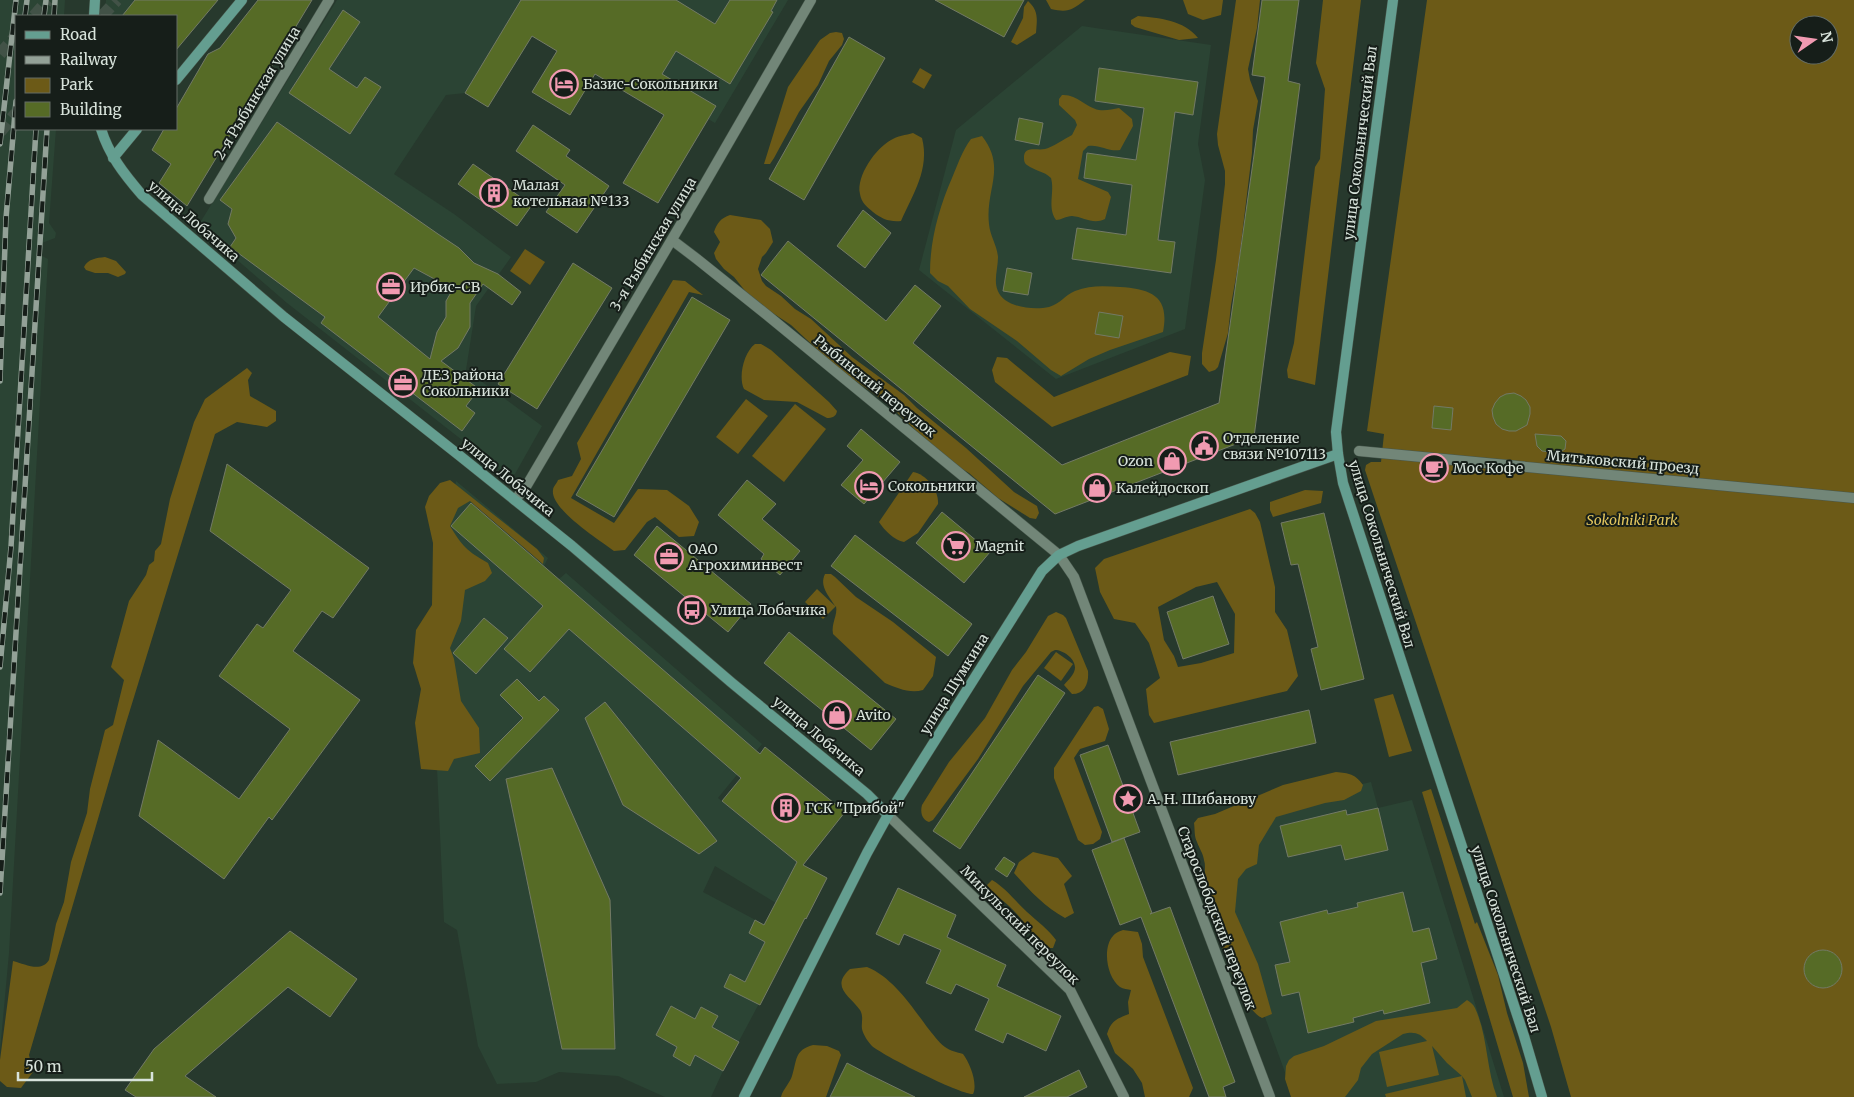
<svg xmlns="http://www.w3.org/2000/svg" width="1854" height="1097" font-family="Merriweather,serif">
<style>
.built{fill:#2b4434}
.green{fill:#6c5a17;fill-rule:evenodd}
.building{fill:#566b26;stroke:#737a66;fill-rule:evenodd}
.lines{fill:none;stroke-linecap:round;stroke-linejoin:round}
.primary-tunnel{stroke:#425247;stroke-width:12;stroke-dasharray:12 6;stroke-linecap:butt}
.street-casing{stroke:#47574c;stroke-width:11}
.secondary-casing{stroke:#47574c;stroke-width:11}
.street{stroke:#728678;stroke-width:10}
.secondary{stroke:#649e90;stroke-width:10}
.rail-casing{stroke:#93a197;stroke-width:5.5}
.rail{stroke:#161e19;stroke-width:4;stroke-dasharray:11;stroke-linecap:butt}
.labels{text-anchor:middle;stroke-width:4;stroke-linejoin:round;paint-order:stroke}
.poi-label{font-size:14px;fill:#d8e3db;stroke:#161e19;text-anchor:start}
.street-label{font-size:14px;fill:#d8e3db;stroke:#161e19}
.park-label{font-size:14px;font-style:italic;fill:#e3c65e;stroke:#161e19}
</style>
<rect width="100%" height="100%" fill="#27392d"/>
<g class="built">
<path d="M0,0H65L64,16H16V129H56L49,223L56,233L55,238L42,243L40,255L48,259L9,953L0,1051Z"/>
<path d="M106,0H218L176,50V16H105Z"/>
<path d="M337,0H788L715,123L682,104L543,19L488,107L465,93L446,95L394,174L454,214L511,257L476,306L466,370L542,426L515,474L508,476L287,303L198,226Z"/>
<path d="M1082,26L1211,45L1198,144L1205,180L1185,329L1056,379L919,270L956,130Z"/>
<path d="M456,481L548,558L544,566L551,572L559,579L566,573L762,744L718,798L797,862L776,903L715,866L703,892L793,940L723,1071L711,1097H665L618,1076L559,1072L536,1082L497,1084L478,1046L457,930L444,922L437,768L444,550Z"/>
<path d="M1371,782L1378,808L1412,800L1504,1097H1294L1194,822Z"/>
</g>
<g class="green">
<path d="M1046,0H1085C1072,10 1068,13 1051,9Z"/>
<path d="M1183,0H1223L1221,15L1203,20L1188,14Z"/>
<path d="M1236,0H1260L1257,28L1248,69L1250,80L1258,101L1253,130L1252,153L1239,260L1231,305L1228,333L1218,367L1215,370L1209,372L1202,364V353L1216,260L1225,184V171L1218,145L1217,134Z"/>
<path d="M1323,0H1361L1315,385L1288,378L1287,370L1294,343L1315,167L1320,159L1325,89L1316,63Z"/>
<path d="M1427,0H1854V1097H1571L1551,1027L1365,470L1366,465L1371,462H1381L1384,434L1367,431ZM1799,25H1829V55H1799Z"/>
<path d="M1028,1C1039,11 1037,19 1036,33L1017,45L1011,42L1023,18L1024,7Z"/>
<path d="M1138,16C1159,18 1184,20 1198,38L1179,40L1135,27L1131,24V20Z"/>
<path d="M836,32L842,33L844,39L842,45L829,61L818,85L799,112L774,158L770,164H764L788,87L820,40L830,33Z"/>
<path d="M920,68L932,75L924,89L912,82Z"/>
<path d="M1062,95C1077,94 1085,107 1099,110C1106,111 1113,109 1119,108L1132,119L1133,126L1120,150C1109,152 1099,144 1088,146L1083,151L1078,179L1108,192L1111,197L1105,219C1093,225 1084,217 1072,216C1066,216 1061,220 1056,220C1047,207 1055,192 1051,178C1044,171 1035,171 1027,165C1025,164 1024,161 1024,159C1023,145 1037,151 1045,149C1051,148 1066,138 1072,135L1077,125L1075,120L1059,105V99Z"/>
<path d="M913,133L922,138C930,169 913,194 901,221C889,222 882,219 873,212C867,207 861,202 860,194C856,176 876,148 891,140C897,136 906,135 913,133Z"/>
<path d="M982,136C1007,168 985,189 989,224C990,236 997,245 998,257C998,272 990,288 1005,300C1016,308 1036,310 1049,307C1060,304 1065,295 1075,291C1090,285 1104,286 1120,287C1151,289 1170,296 1163,332L1110,350L1089,359L1061,376L1051,370L1017,341L970,309L948,286L938,281L930,273C930,240 939,208 952,178C958,164 962,151 971,139Z"/>
<path d="M730,215L761,220L770,229L773,242L766,253L762,257L758,269L762,281L766,286L781,296L795,309L811,319L852,357L904,395L917,408L966,448L1014,492L1037,506L1039,513L1036,519L1030,518L998,498L969,473L947,460L887,403L836,367L791,325L759,304L746,292L734,277L724,269L716,259L714,253L720,242L714,232C717,223 721,218 730,215Z"/>
<path d="M525,249L545,262L530,285L510,271Z"/>
<path d="M105,257L116,261L126,272L125,274L118,277L108,273H95L86,270L84,267C88,259 96,258 105,257Z"/>
<path d="M673,280L685,281L703,295L689,292L571,498L614,523L638,489L667,490L689,506L699,522L694,536L679,537L655,517L647,522L625,550L614,551C601,541 550,509 553,490C553,487 557,483 558,480L572,476L581,459L577,443Z"/>
<path d="M755,344H761L771,350L829,402L837,411C836,417 832,418 827,418L797,402L764,400L744,389C738,377 744,352 755,344Z"/>
<path d="M1170,352L1191,356L1188,375L1052,427L995,382L992,370L997,357L1007,358L1054,397Z"/>
<path d="M247,368L252,373L248,380L250,396L276,411V421L267,427L237,422L215,434L126,723L29,1055L33,1072L21,1088L7,1087L0,1081V1060L13,961C25,964 41,973 49,960L56,924L64,902L71,862L87,813L90,789L105,730L113,725L124,680L111,667L129,601L146,575L149,565L154,561L155,551L161,544L170,499L194,422L205,399Z"/>
<path d="M746,399L768,416L738,454L716,437Z"/>
<path d="M795,404L826,429L784,482L752,456Z"/>
<path d="M913,472C926,474 939,490 938,504L918,533L904,542C894,540 884,530 879,522Z"/>
<path d="M450,480L537,549L544,558L543,564L470,501L458,508L450,526C462,546 467,551 488,563L492,573L485,581L465,590L461,621L450,648L454,659L461,701L479,728L480,753L454,759L448,771L421,769L415,723L421,689L413,663L416,630L432,605L433,543L425,507L429,496L440,483Z"/>
<path d="M1305,490L1323,491L1321,503L1273,517L1270,510V502Z"/>
<path d="M1250,509L1255,513L1260,522L1275,587V612L1287,630L1298,676L1287,691L1154,723L1149,715L1146,689L1160,678L1149,643L1135,623L1114,619L1100,592L1095,568L1104,559ZM1217,582L1235,614L1234,653L1201,663L1178,667L1174,656L1164,640L1158,607L1196,587Z"/>
<path d="M825,574H831L835,577L856,597L893,622L936,657L933,676L923,690C910,694 897,688 885,683L833,634C831,623 838,615 836,606L823,619L805,602L817,589L835,606C829,596 819,586 825,574Z"/>
<path d="M1056,612L1063,615L1066,618L1088,671C1089,683 1085,694 1072,694L1064,685C1067,681 1072,677 1074,672C1079,661 1064,650 1055,650L1051,652L1023,686L978,759L933,820L929,822C922,820 920,812 922,805L949,762L985,718L1012,670L1026,652L1048,616Z"/>
<path d="M1056,652L1073,664L1061,681L1044,668Z"/>
<path d="M1393,694L1412,751L1389,757L1374,699Z"/>
<path d="M1098,706L1103,709L1109,729L1105,741L1080,749L1074,758L1102,832L1100,839L1093,844L1085,845L1078,840L1054,778V768L1094,707Z"/>
<path d="M1336,772C1349,773 1355,774 1363,785L1361,791L1344,800L1325,803L1276,817L1259,845L1257,864L1246,869L1238,879L1235,912L1258,964L1272,1014L1262,1018C1235,1004 1209,909 1205,879C1204,872 1206,866 1204,860C1203,853 1199,848 1197,842C1194,836 1195,830 1194,823L1198,818L1215,814L1283,785Z"/>
<path d="M1431,789L1475,924L1477,922L1498,975L1507,1013L1523,1063L1529,1097H1513L1422,792Z"/>
<path d="M1033,852L1058,858L1072,876L1064,884L1074,913L1065,918C1045,907 1029,890 1014,873L1019,862Z"/>
<path d="M992,880C1006,888 1015,901 1027,912C1037,921 1048,929 1056,940L1053,948H1044C1033,934 1022,918 1009,906C1000,897 993,897 987,885Z"/>
<path d="M1123,930L1138,932L1142,944L1143,957L1193,1088L1189,1097H1145L1142,1083L1133,1069L1115,1053L1107,1034C1111,1021 1116,1019 1129,1014L1128,1002L1131,990C1128,989 1123,989 1120,987C1107,978 1102,948 1113,936C1115,933 1120,931 1123,930Z"/>
<path d="M867,967C892,977 911,1005 927,1027C933,1034 938,1042 945,1047C950,1051 957,1052 963,1054C970,1063 978,1084 973,1094C961,1095 882,1055 872,1046C868,1042 863,1034 862,1029C861,1023 864,1017 860,1010C850,996 830,987 850,969Z"/>
<path d="M1467,1000C1470,1002 1473,1004 1475,1008C1488,1036 1486,1069 1497,1097H1472L1465,1080L1462,1076L1466,1097H1386L1385,1094L1462,1076L1447,1063L1432,1046L1439,1075L1387,1087L1379,1052L1427,1041C1420,1033 1414,1031 1403,1034L1372,1054L1361,1068L1358,1080L1345,1097H1291L1285,1079L1286,1066L1289,1060L1294,1056L1324,1046L1376,1021L1451,1009L1457,1008Z"/>
<path d="M813,1045L827,1046L839,1051L841,1055L826,1097H781C783,1089 790,1083 792,1076C797,1061 794,1050 813,1045Z"/>
</g>
<g class="building">
<path d="M135,0H218L176,50V16H122Z"/>
<path d="M258,0H312L187,206L159,183L171,164L152,150L164,129H176V109L208,54L220,48Z"/>
<path d="M521,0H676L715,24L730,0H777L771,11L773,12L730,84L676,51L662,74L716,106L658,203L623,183L664,115L595,74L570,115L532,92L557,51L532,36L488,107L465,93Z"/>
<path d="M935,0H1024L1004,37Z"/>
<path d="M1262,0H1299L1288,81L1300,84L1254,437L1055,514L761,275L788,241L886,321L915,285L941,306L913,343L1062,465L1219,403L1265,77L1252,75Z"/>
<path d="M343,10L360,22L329,69L357,88L365,77L381,87L350,134L289,93Z"/>
<path d="M849,37L885,58L804,200L769,179Z"/>
<path d="M1099,68L1198,82L1193,115L1175,112L1158,240L1175,242L1171,273L1072,259L1077,228L1126,235L1132,185L1084,178L1087,153L1136,160L1144,108L1095,101Z"/>
<path d="M1019,118L1043,123L1039,145L1015,140Z"/>
<path d="M277,122L438,234L459,248L474,263L498,274L521,292L512,305L483,284L470,303V327L458,348L441,361L479,389L466,406L475,413L462,431L321,323L325,317L230,247L236,238L228,224L232,209L220,200ZM414,268L453,289L446,301V317L437,332L430,359L378,317Z"/>
<path d="M533,125L570,150L566,156L609,186L577,233L546,212L565,185L516,151Z"/>
<path d="M473,164L532,205L517,226L458,184Z"/>
<path d="M863,210L891,233L865,268L837,246Z"/>
<path d="M573,263L612,288L537,409L498,384Z"/>
<path d="M1007,268L1032,273L1028,295L1003,291Z"/>
<path d="M692,297L730,320L614,517L576,495Z"/>
<path d="M1099,312L1123,316L1119,338L1095,334Z"/>
<path d="M1514,393L1521,396L1526,400L1530,407V414L1527,425L1516,431H1509L1502,429L1496,424L1493,417L1492,410L1495,403L1500,397L1506,394Z"/>
<path d="M1434,406L1453,408L1451,430L1432,428Z"/>
<path d="M861,429L900,462L864,504L841,485L863,460L847,446Z"/>
<path d="M1535,434L1561,436L1566,441L1565,449L1559,453L1542,451L1537,446Z"/>
<path d="M227,464L369,568L333,618L322,611L293,651L360,700L272,820L269,817L224,879L139,816L158,740L239,799L290,729L219,676L257,624L263,628L291,590L210,531Z"/>
<path d="M747,480L776,504L762,519L800,551L780,575L761,559L764,554L718,515Z"/>
<path d="M471,503L760,754L765,747L845,812L803,865L827,878L806,919L805,918L760,1005L724,987L730,974L745,982L765,942L749,933L755,920L764,925L797,862L722,801L741,778L569,629L530,672L504,649L543,606L451,526Z"/>
<path d="M942,512L990,552L964,583L916,543Z"/>
<path d="M1324,513L1364,679L1321,690L1311,649L1318,647L1308,605L1298,564L1291,565L1281,523Z"/>
<path d="M657,526L751,604L728,632L634,555Z"/>
<path d="M855,535L972,624L948,656L831,566Z"/>
<path d="M1213,596L1229,644L1183,659L1167,612Z"/>
<path d="M484,618L508,638L476,674L453,653Z"/>
<path d="M789,632L896,719L871,750L764,663Z"/>
<path d="M1038,675L1065,693L960,849L933,831Z"/>
<path d="M517,679L539,701L544,696L559,710L490,781L475,766L523,718L500,695Z"/>
<path d="M605,702L717,841L699,854L623,805L585,718Z"/>
<path d="M1309,710L1316,743L1178,775L1170,742Z"/>
<path d="M1108,745L1140,832L1112,842L1080,755Z"/>
<path d="M552,768L610,900L615,1049H562L506,779Z"/>
<path d="M1378,808L1388,850L1345,860L1341,845L1288,857L1280,826L1346,810L1347,815Z"/>
<path d="M1124,838L1152,913L1150,914L1170,907L1235,1082L1223,1087L1226,1097H1209L1141,917L1120,925L1092,850Z"/>
<path d="M1004,857L1015,864L1007,877L995,869Z"/>
<path d="M898,888L956,915L947,937L1006,965L997,986L1061,1016L1046,1051L1007,1033L1003,1043L975,1030L989,999L956,984L951,994L926,983L941,950L904,934L899,945L876,934Z"/>
<path d="M1403,892L1413,932L1429,928L1437,959L1421,963L1430,1003L1384,1014L1383,1010L1353,1018L1354,1022L1308,1033L1299,992L1282,996L1279,983L1275,965L1290,962L1280,922L1327,910L1328,914L1358,907L1357,903Z"/>
<path d="M290,931L357,979L330,1017L288,987L185,1076L216,1097H136L125,1090L154,1049Z"/>
<circle cx="1823" cy="969" r="19"/>
<path d="M671,1006L695,1019L701,1007L718,1016L712,1027L739,1042L723,1071L695,1055L690,1066L673,1056L677,1047L656,1035Z"/>
<path d="M847,1063L868,1074L915,1097H830Z"/>
<path d="M1079,1070L1087,1087L1067,1097H1024Z"/>
</g>
<g class="lines">
<g class="primary-tunnel">
<path d="M34,16L48,0"/>
<path d="M102,16L117,0"/>
<path d="M0,54L16,36"/>
<path d="M0,132L16,113"/>
</g>
<defs>
<g id="street">
<path d="M209,199L329,0"/>
<path d="M672,240L697,259L767,315L1059,555L1074,577L1270,1097"/>
<path d="M1359,451L1854,498"/>
<path d="M515,500L527,485L704,185L811,0"/>
<path d="M888,815L1070,990L1124,1097"/>
</g>
<g id="secondary">
<path d="M1393,0L1336,432L1338,454L1343,483L1524,1036L1542,1097"/>
<path d="M94,16L95,0"/>
<path d="M176,80L242,0"/>
<path d="M101,129C109,155 124,174 142,195L284,317L460,456L572,546L732,683L867,794L888,815"/>
<path d="M113,158L137,129"/>
<path d="M744,1097L867,853L888,815L1042,571L1059,555L1078,546L1338,454"/>
</g>
</defs>
<use href="#street" class="street-casing"/>
<use href="#secondary" class="secondary-casing"/>
<use href="#street" class="street"/>
<use href="#secondary" class="secondary"/>
<defs>
<g id="rail">
<path d="M25,16L27,0"/>
<path d="M44,16L46,0"/>
<path d="M54,16L55,0"/>
<path d="M0,144L16,0"/>
<path d="M0,381L6,218L16,101"/>
<path d="M0,667L11,547L36,129"/>
<path d="M0,893L47,129"/>
</g>
</defs>
<use href="#rail" class="rail-casing"/>
<use href="#rail" class="rail"/>
</g>
<defs>
<symbol id="hotel-ring" viewBox="-11 -11 22 22"><circle r="9.5" fill="#161e19" stroke="#f19ab1" stroke-width="1.5"/><path d="M-6-4.5h1.5V1H6V5H4.5V3h-9V5H-6ZM-4 0a1.8 1.8 0 1 1 3.6 0ZM.5 0V-2.5h3Q6-2.5 6 0Z" fill="#f19ab1"/></symbol>
<symbol id="building-ring" viewBox="-11 -11 22 22"><circle r="9.5" fill="#161e19" stroke="#f19ab1" stroke-width="1.5"/><path d="M-4-6H4V6H1V3H-1V6H-4ZM-2.5-4.3h1.7v1.8h-1.7ZM.8-4.3h1.7v1.8H.8ZM-2.5-1h1.7V.8h-1.7ZM.8-1h1.7V.8H.8Z" fill="#f19ab1"/></symbol>
<symbol id="office-ring" viewBox="-11 -11 22 22"><circle r="9.5" fill="#161e19" stroke="#f19ab1" stroke-width="1.5"/><path d="M-6-3h4V-5.5h4V-3h4V5H-6ZM-1-4.5V-3h2v-1.5ZM-6 0V1H6V0Z" fill="#f19ab1"/></symbol>
<symbol id="civic-ring" viewBox="-11 -11 22 22"><circle r="9.5" fill="#161e19" stroke="#f19ab1" stroke-width="1.5"/><path d="M-.6-6.5H3V-4.5H.6V-3L4-1V1h2V6H-6V1h2V-1L-.6-3ZM-1.2 2.5V6h2.4V2.5Z" fill="#f19ab1"/></symbol>
<symbol id="shop-ring" viewBox="-11 -11 22 22"><circle r="9.5" fill="#161e19" stroke="#f19ab1" stroke-width="1.5"/><path d="M-5-2.5h2.3a2.7 3.5 0 0 1 5.4 0H5L5.5 6h-11ZM-1.5-2.5h3a1.5 2.3 0 0 0-3 0Z" fill="#f19ab1"/></symbol>
<symbol id="cafe-ring" viewBox="-11 -11 22 22"><circle r="9.5" fill="#161e19" stroke="#f19ab1" stroke-width="1.5"/><path d="M-5.5-4.5H6V0H3Q3 3.5 0 3.5H-2.5Q-5.5 3.5-5.5 0ZM3-3.2v2h1.7v-2ZM-6 4.5H4V6H-6Z" fill="#f19ab1"/></symbol>
<symbol id="supermarket-ring" viewBox="-11 -11 22 22"><circle r="9.5" fill="#161e19" stroke="#f19ab1" stroke-width="1.5"/><path d="M-6-5.5h2.5l.6 2H6L4.5 2H-2.5L-4.4-4H-6ZM-1.5 3.2a1.3 1.3 0 1 0 .1 0ZM3 3.2a1.3 1.3 0 1 0 .1 0Z" fill="#f19ab1"/></symbol>
<symbol id="bus-ring" viewBox="-11 -11 22 22"><circle r="9.5" fill="#161e19" stroke="#f19ab1" stroke-width="1.5"/><path d="M-5-6H5V4H4V6H2V4H-2V6H-4V4H-5ZM-3.5-4V0h7V-4ZM-3.5 1.2v1.5H-2V1.2ZM2 1.2v1.5H3.5V1.2Z" fill="#f19ab1"/></symbol>
<symbol id="sight-ring" viewBox="-11 -11 22 22"><circle r="9.5" fill="#161e19" stroke="#f19ab1" stroke-width="1.5"/><path d="M0-6L1.8-2.2L6-1.7L2.9 1.2L3.7 5.4L0 3.3L-3.7 5.4L-2.9 1.2L-6-1.7L-1.8-2.2Z" fill="#f19ab1"/></symbol>
</defs>
<g fill-rule="evenodd">
<use href="#hotel-ring" x="548" y="68" width="32" height="32"/>
<use href="#building-ring" x="478" y="177" width="32" height="32"/>
<use href="#office-ring" x="375" y="271" width="32" height="32"/>
<use href="#office-ring" x="387" y="367" width="32" height="32"/>
<use href="#civic-ring" x="1188" y="430" width="32" height="32"/>
<use href="#shop-ring" x="1156" y="445" width="32" height="32"/>
<use href="#cafe-ring" x="1418" y="452" width="32" height="32"/>
<use href="#hotel-ring" x="853" y="470" width="32" height="32"/>
<use href="#shop-ring" x="1081" y="472" width="32" height="32"/>
<use href="#supermarket-ring" x="940" y="530" width="32" height="32"/>
<use href="#office-ring" x="653" y="541" width="32" height="32"/>
<use href="#bus-ring" x="676" y="594" width="32" height="32"/>
<use href="#shop-ring" x="821" y="699" width="32" height="32"/>
<use href="#sight-ring" x="1112" y="783" width="32" height="32"/>
<use href="#building-ring" x="770" y="792" width="32" height="32"/>
</g>
<g class="labels">
<g class="poi-label">
<text x="583" y="89">Базис-Сокольники</text>
<text x="513" y="190">Малая<tspan x="513" dy="16">котельная №133</tspan></text>
<text x="410" y="292">Ирбис-СВ</text>
<text x="422" y="380">ДЕЗ района<tspan x="422" dy="16">Сокольники</tspan></text>
<text x="1223" y="443">Отделение<tspan x="1223" dy="16">связи №107113</tspan></text>
<text x="1153" y="466" text-anchor="end">Ozon</text>
<text x="1453" y="473">Мос Кофе</text>
<text x="888" y="491">Сокольники</text>
<text x="1116" y="493">Калейдоскоп</text>
<text x="975" y="551">Magnit</text>
<text x="688" y="554">ОАО<tspan x="688" dy="16">Агрохиминвест</tspan></text>
<text x="711" y="615">Улица Лобачика</text>
<text x="856" y="720">Avito</text>
<text x="1147" y="804">А. Н. Шибанову</text>
<text x="805" y="813">ГСК "Прибой"</text>
</g>
<g class="street-label">
<text transform="translate(257 93) rotate(-59)" y="5">2-я Рыбинская улица</text>
<text transform="translate(1360 143) rotate(-83)" y="5">улица Сокольнический Вал</text>
<text transform="translate(194 221) rotate(41)" y="5">улица Лобачика</text>
<text transform="translate(653 244) rotate(-59)" y="5">3-я Рыбинская улица</text>
<text transform="translate(875 386) rotate(39)" y="5">Рыбинский переулок</text>
<text transform="translate(1623 462) rotate(5)" y="5">Митьковский проезд</text>
<text transform="translate(508 477) rotate(39)" y="5">улица Лобачика</text>
<text transform="translate(1382 554) rotate(73)" y="5">улица Сокольнический Вал</text>
<text transform="translate(954 684) rotate(-58)" y="5">улица Шумкина</text>
<text transform="translate(819 736) rotate(40)" y="5">улица Лобачика</text>
<text transform="translate(1217 918) rotate(69)" y="5">Старослободский переулок</text>
<text transform="translate(1020 925) rotate(45)" y="5">Микульский переулок</text>
<text transform="translate(1506 939) rotate(72)" y="5">улица Сокольнический Вал</text>
</g>
<g class="park-label">
<text x="1632" y="525">Sokolniki Park</text>
</g>
</g>
<rect x="15" y="15" width="162" height="115" fill="#161e19" stroke="#646d67"/>
<rect x="25" y="31" width="25" height="8" fill="#649e90" stroke="#646d67"/>
<text x="60" y="40" font-size="15" fill="#d8e3db">Road</text>
<rect x="25" y="56" width="25" height="8" fill="#93a197" stroke="#646d67"/>
<text x="60" y="65" font-size="15" fill="#d8e3db">Railway</text>
<rect x="25" y="78" width="25" height="15" fill="#6c5a17" stroke="#646d67"/>
<text x="60" y="90" font-size="15" fill="#d8e3db">Park</text>
<rect x="25" y="102" width="25" height="15" fill="#566b26" stroke="#646d67"/>
<text x="60" y="115" font-size="15" fill="#d8e3db">Building</text>
<g transform="translate(1814 40) rotate(77)"><circle r="24" fill="#161e19" stroke="#646d67"/>
<path d="M0-4L9 19L0 12L-9 19Z" fill="#f19ab1"/>
<text y="-8" font-size="14" font-weight="bold" text-anchor="middle" fill="#d8e3db">N</text>
</g>
<path d="M18 1072v8h134v-8" fill="none" stroke="#d8e3db" stroke-width="2.5"/>
<text x="25" y="1072" font-size="15" fill="#d8e3db" stroke="#161e19" stroke-width="4" paint-order="stroke">50 m</text>
</svg>
